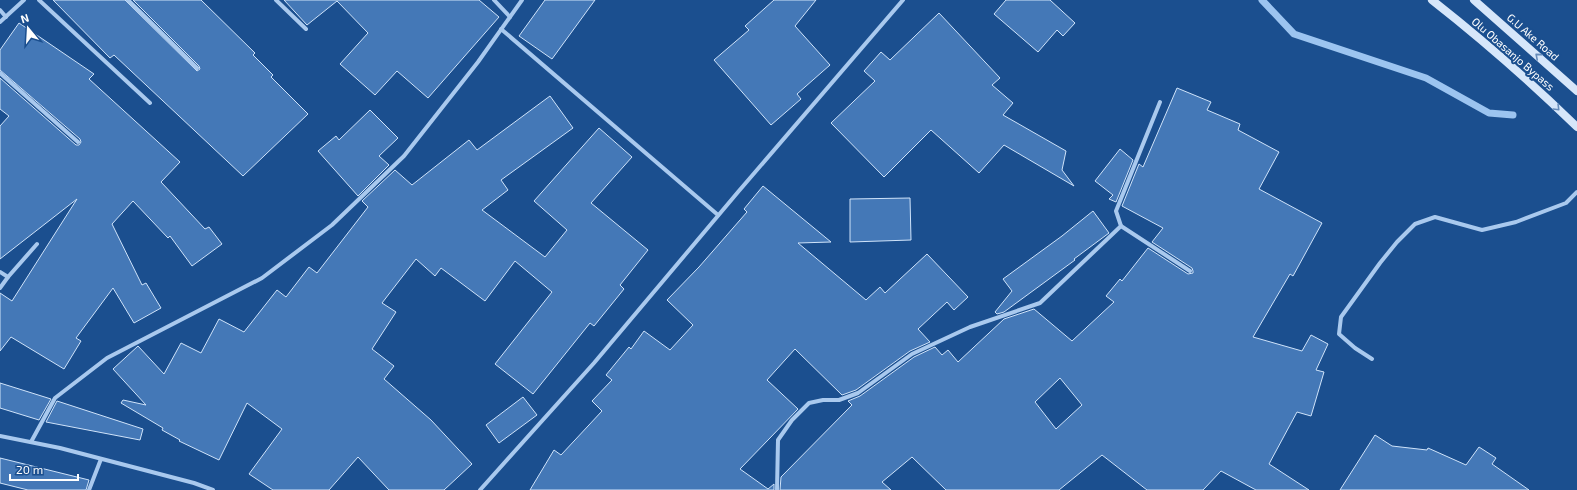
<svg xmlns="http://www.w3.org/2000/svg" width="1577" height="490" font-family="'Exo 2',sans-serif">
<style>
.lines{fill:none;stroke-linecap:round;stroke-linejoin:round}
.stream{stroke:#9cc4f0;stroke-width:7}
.building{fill:#4478b7;stroke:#cfe3fa;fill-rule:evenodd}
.minor{stroke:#a9c9ee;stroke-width:4}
.secondary{stroke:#d6e6fa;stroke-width:8}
.oneway{stroke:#668bba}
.labels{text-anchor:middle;stroke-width:4;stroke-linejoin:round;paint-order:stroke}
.street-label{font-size:11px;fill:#fff;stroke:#1b4f8f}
</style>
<rect width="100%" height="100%" fill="#1b4f8f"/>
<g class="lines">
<path class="stream" d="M1262,0L1294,34L1426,78L1489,113L1513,115"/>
</g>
<g class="building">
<path d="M53,0H125L197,71L200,69L199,66L133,0H201L255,53L253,55L273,75L271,77L308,114L243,176L114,55L110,58Z"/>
<path d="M284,0H479L499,17L428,98L397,71L375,95L340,64L368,33L337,1L307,25Z"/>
<path d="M545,0H595L552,59L519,36Z"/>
<path d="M774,0H816L795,26L830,65L797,94L801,99L771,125L714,60L749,30L745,26Z"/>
<path d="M1006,0H1050L1075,23L1063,36L1057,30L1038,52L994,14Z"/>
<path d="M939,13L1000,78L992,85L1013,103L1003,115L1066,151L1062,170L1074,186L1004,145L979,173L931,130L884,177L831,123L875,81L864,71L881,52L890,60Z"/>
<path d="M19,23L94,74L89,79L180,162L161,182L205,229L209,227L222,244L192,266L170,236L168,238L133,201L112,224L142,285L146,283L161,308L134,323L113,288L76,338L81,341L64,369L11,337L0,351V293L12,301L77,199L0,259V126L9,116L0,109V78L76,145H79L81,142L80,139L0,70V50Z"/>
<path d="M1177,88L1211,102L1207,110L1240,124L1238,130L1279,152L1259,189L1322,223L1293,276L1290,274L1253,337L1302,351L1311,335L1328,344L1316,370L1324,372L1311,416L1297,412L1269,464L1309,490H1256L1221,471L1203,490H1147L1102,455L1059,490H946L912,457L882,482L891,490H780L781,477L852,405L848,401L860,396L914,357L935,347L942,355L948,350L958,362L1004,319L1034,309L1072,341L1114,302L1106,296L1120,279L1122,281L1148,248L1188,274L1193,273V271L1192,268L1152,242L1163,228L1122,206L1139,164L1143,167ZM1060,378L1082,405L1056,429L1035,402Z"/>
<path d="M550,96L573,128L501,180L508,190L482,210L545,257L567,230L534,201L599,128L632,157L591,203L648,250L620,285L624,289L594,326L590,323L533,394L495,364L552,292L515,261L485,301L441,268L435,276L416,259L382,303L396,312L372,349L394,366L384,379L431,420L472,464L444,490H389L358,457L329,490H273L249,474L282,429L247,403L219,460L179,441L180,440L162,430L163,428L121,403L123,400L146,405L113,369L138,346L164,374L181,343L201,353L219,319L244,332L277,290L286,297L309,267L317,273L368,207L362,201L395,170L412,185L469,140L477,150Z"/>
<path d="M370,110L398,138L379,156L389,165L358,196L318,151L336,136L339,140Z"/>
<path d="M1120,149L1133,160L1116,202L1109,199L1113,195L1095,181Z"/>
<path d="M763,186L831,242L798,243L866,300L880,287L885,293L927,254L968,297L954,310L947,302L918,329L930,342L910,351L856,390L842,395L795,349L767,380L798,409L740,469L768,489L774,484V490H530L554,450L561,455L602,411L592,401L612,380L606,375L629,347L631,349L644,331L670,350L693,325L667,300L699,267L747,212L744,209Z"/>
<path d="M910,198L911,240L850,242V199Z"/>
<path d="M1093,211L1109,233L1074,259L1075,260L1004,312L997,314L995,312L1012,291L1003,279L1062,236Z"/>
<path d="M0,383L51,399L39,420L0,408Z"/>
<path d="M523,397L537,415L499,443L486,425Z"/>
<path d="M57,401L143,429L140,440L46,422Z"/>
<path d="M1375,435L1392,446L1427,450L1428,448L1466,465L1479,447L1496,458L1492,464L1529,490H1340Z"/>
<path d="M0,458L89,480L86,490H28L0,483Z"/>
</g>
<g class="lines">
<g class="minor">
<path d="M39,0L150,103"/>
<path d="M128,0L197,68"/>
<path d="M276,0L306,29"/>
<path d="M494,0L510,17"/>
<path d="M0,10L6,17"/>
<path d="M0,22L24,0"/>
<path d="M501,29L718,215"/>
<path d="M0,73L78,142"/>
<path d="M1121,226L1190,271"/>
<path d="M0,272L8,277L37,244"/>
<path d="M0,288L8,277"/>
<path d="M1372,359L1355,348L1339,334L1341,317L1380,263L1397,242L1415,224L1435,217L1482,230L1516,222L1566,203L1577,192"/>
<path d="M0,436L60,448L194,483L213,490"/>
<path d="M31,442L55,398L107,358L262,278L332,225L404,156L478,62L522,0"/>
<path d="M89,490L101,459"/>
<path d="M480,490L594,363L738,192L903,0"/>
<path d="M777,490L778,440L792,420L809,403L823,400H839L858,393L912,354L970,327L1040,303L1121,226L1116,211L1160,102"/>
</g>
<g class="secondary">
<path d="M1432,0C1483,40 1531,82 1577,127"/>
<path d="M1474,0L1577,91"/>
</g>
</g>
<defs><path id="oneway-chevron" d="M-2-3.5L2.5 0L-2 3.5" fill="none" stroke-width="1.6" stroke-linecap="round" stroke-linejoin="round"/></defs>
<g class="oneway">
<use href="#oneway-chevron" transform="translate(1538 56) rotate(-139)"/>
<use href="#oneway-chevron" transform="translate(1557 108) rotate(45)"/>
</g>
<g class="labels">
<g class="street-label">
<text transform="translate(1533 37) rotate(41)" y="4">G.U Ake Road</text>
<text transform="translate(1513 54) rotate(41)" y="4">Olu Obasanjo Bypass</text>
</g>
</g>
<g transform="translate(28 28) rotate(342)" stroke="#1b4f8f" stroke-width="3" paint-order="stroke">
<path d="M0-3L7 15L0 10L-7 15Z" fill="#ffffff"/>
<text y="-6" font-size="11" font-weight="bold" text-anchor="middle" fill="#ffffff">N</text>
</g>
<path d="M10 474v6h68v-6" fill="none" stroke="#ffffff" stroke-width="2"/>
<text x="16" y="474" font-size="12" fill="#ffffff" stroke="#1b4f8f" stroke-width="3" paint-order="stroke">20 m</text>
</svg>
